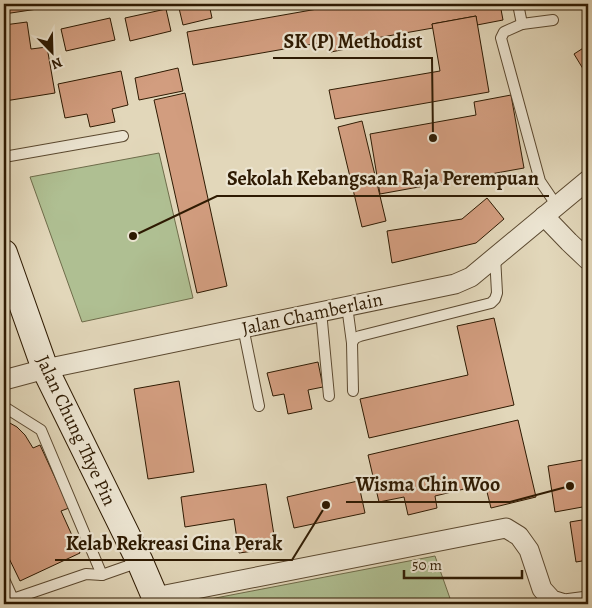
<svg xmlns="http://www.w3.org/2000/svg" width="592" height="608" font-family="Alegreya,serif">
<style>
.green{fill:#afbf92;stroke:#6e6c4a}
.building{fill:#d29d7f;stroke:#2e1a02}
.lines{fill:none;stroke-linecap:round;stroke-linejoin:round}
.lane-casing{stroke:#5b4930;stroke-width:12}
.street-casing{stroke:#5b4930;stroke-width:21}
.secondary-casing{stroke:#2e1a02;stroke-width:28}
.lane{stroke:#ece5d2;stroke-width:10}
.street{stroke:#ece5d2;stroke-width:19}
.secondary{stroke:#ece5d2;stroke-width:26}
.labels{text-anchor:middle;stroke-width:4.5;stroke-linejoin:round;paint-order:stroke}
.street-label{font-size:19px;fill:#2e1a02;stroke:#ece5d2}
.leader{fill:none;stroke:#2e1a02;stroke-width:2}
.callout-dot{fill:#2e1a02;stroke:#ece5d2;stroke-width:2}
.callout-label{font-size:20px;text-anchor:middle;font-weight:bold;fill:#2e1a02;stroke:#ece5d2;stroke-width:4.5;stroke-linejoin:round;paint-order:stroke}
</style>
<rect width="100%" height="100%" fill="#e2d7ba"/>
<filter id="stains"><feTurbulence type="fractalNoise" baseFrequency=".004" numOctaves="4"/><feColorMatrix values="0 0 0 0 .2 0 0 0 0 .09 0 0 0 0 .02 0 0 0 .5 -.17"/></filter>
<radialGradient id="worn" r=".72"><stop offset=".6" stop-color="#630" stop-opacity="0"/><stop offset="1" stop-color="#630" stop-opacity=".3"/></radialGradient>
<g class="green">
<path d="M159,153L193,298L82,322L30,177Z"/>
<path d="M435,556L452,604H184Z"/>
</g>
<g class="building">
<path d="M4,4H71L4,14Z"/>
<path d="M178,4H209L212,18L183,25Z"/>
<path d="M323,4H358V5L367,4H500L503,20L477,25L476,16L432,24L433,28L365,40L366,45L331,52L330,41L193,65L187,32L323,8Z"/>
<path d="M166,9L171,31L130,41L125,18Z"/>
<path d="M476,16L489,92L335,119L329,90L440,71L432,24Z"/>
<path d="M110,18L115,40L66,51L61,29Z"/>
<path d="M27,22L31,49L47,47L55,93L5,101L4,90V25Z"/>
<path d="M588,45V77L574,54Z"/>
<path d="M178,68L183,91L139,100L135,78Z"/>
<path d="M121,71L128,105L112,109L115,122L90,127L87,114L65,118L58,84Z"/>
<path d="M185,93L227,286L197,293L154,100Z"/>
<path d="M511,95L524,168L380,194L370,134L476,115L474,102Z"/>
<path d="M362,121L386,221L362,227L338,127Z"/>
<path d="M487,198L504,219L476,243L392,263L387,231L462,219Z"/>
<path d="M494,318L514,405L369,438L360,399L468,375L457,326Z"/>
<path d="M318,362L323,387L308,390L312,409L288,414L284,394L273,396L267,373Z"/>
<path d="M179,381L194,472L148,479L134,389Z"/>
<path d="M518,420L536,497L491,508L485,484L435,496L437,508L408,515L404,497L379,502L368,455Z"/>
<path d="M4,421L8,422L17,427L25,435L33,448L40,445L69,508L61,511L80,553L20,581L4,548Z"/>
<path d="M588,459V506L555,512L548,466Z"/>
<path d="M358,481L365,513L294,528L287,497Z"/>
<path d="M266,484L276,548L239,553L234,519L185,527L181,497Z"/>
<path d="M588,519V560L576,562L570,522Z"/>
</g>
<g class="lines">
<defs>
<g id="lane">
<path d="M518,4L522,24"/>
<path d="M553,20L522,24L504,32L501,38L540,181L557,206"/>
<path d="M4,157L123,136"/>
<path d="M347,306L352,343"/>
<path d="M321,311L329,396"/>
<path d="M243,327L259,406"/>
<path d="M353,391L352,343L355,338L360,336L491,303L495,299L497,293L495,256"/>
<path d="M4,409L6,408L41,430L102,575"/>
<path d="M4,579L13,599L86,574L102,575L139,562"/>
</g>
<g id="street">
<path d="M544,216L569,242L588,260"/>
<path d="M4,380L45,369L455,284L471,277L588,180"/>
<path d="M155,597L506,528L519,536L529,550L542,589L552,600L565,604L588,601"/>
</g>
<path id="secondary" d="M4,253L45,369L140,562L158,604"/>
</defs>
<use href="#lane" class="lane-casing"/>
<use href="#street" class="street-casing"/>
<use href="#secondary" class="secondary-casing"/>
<use href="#lane" class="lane"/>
<use href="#street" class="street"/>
<use href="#secondary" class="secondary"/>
</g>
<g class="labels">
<g class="street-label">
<text transform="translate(312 313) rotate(-12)" y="7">Jalan Chamberlain</text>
<text transform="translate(77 430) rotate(65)" y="7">Jalan Chung Thye Pin</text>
</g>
</g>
<path class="leader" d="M433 138L432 58H273M133 236L217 196H549M570 486L510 502H346M326 505L292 560H55"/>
<g class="callout-dot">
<circle cx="433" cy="138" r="5"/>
<circle cx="133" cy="236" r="5"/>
<circle cx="570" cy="486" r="5"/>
<circle cx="326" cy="505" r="5"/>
</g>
<g class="callout-label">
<text x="353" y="48">SK (P) Methodist</text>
<text x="383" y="185">Sekolah Kebangsaan Raja Perempuan</text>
<text x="428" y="491">Wisma Chin Woo</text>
<text x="174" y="550">Kelab Rekreasi Cina Perak</text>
</g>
<rect width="592" height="608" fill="none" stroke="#e2d7ba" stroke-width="20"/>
<rect x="5" y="5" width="582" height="598" fill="none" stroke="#2e1a02" stroke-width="2.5"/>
<rect x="10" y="10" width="572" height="588" fill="none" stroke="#2e1a02"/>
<g transform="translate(52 52) rotate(157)" stroke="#ece5d2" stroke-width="4" paint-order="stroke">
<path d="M0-4L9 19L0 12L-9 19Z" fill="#2e1a02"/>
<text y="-8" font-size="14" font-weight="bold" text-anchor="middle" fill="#2e1a02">N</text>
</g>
<path d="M404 570v8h118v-8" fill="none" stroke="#2e1a02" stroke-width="2.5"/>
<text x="412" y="570" font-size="15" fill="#2e1a02" stroke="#ece5d2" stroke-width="4" paint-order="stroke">50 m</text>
<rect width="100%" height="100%" filter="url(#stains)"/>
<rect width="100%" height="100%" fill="url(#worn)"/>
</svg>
